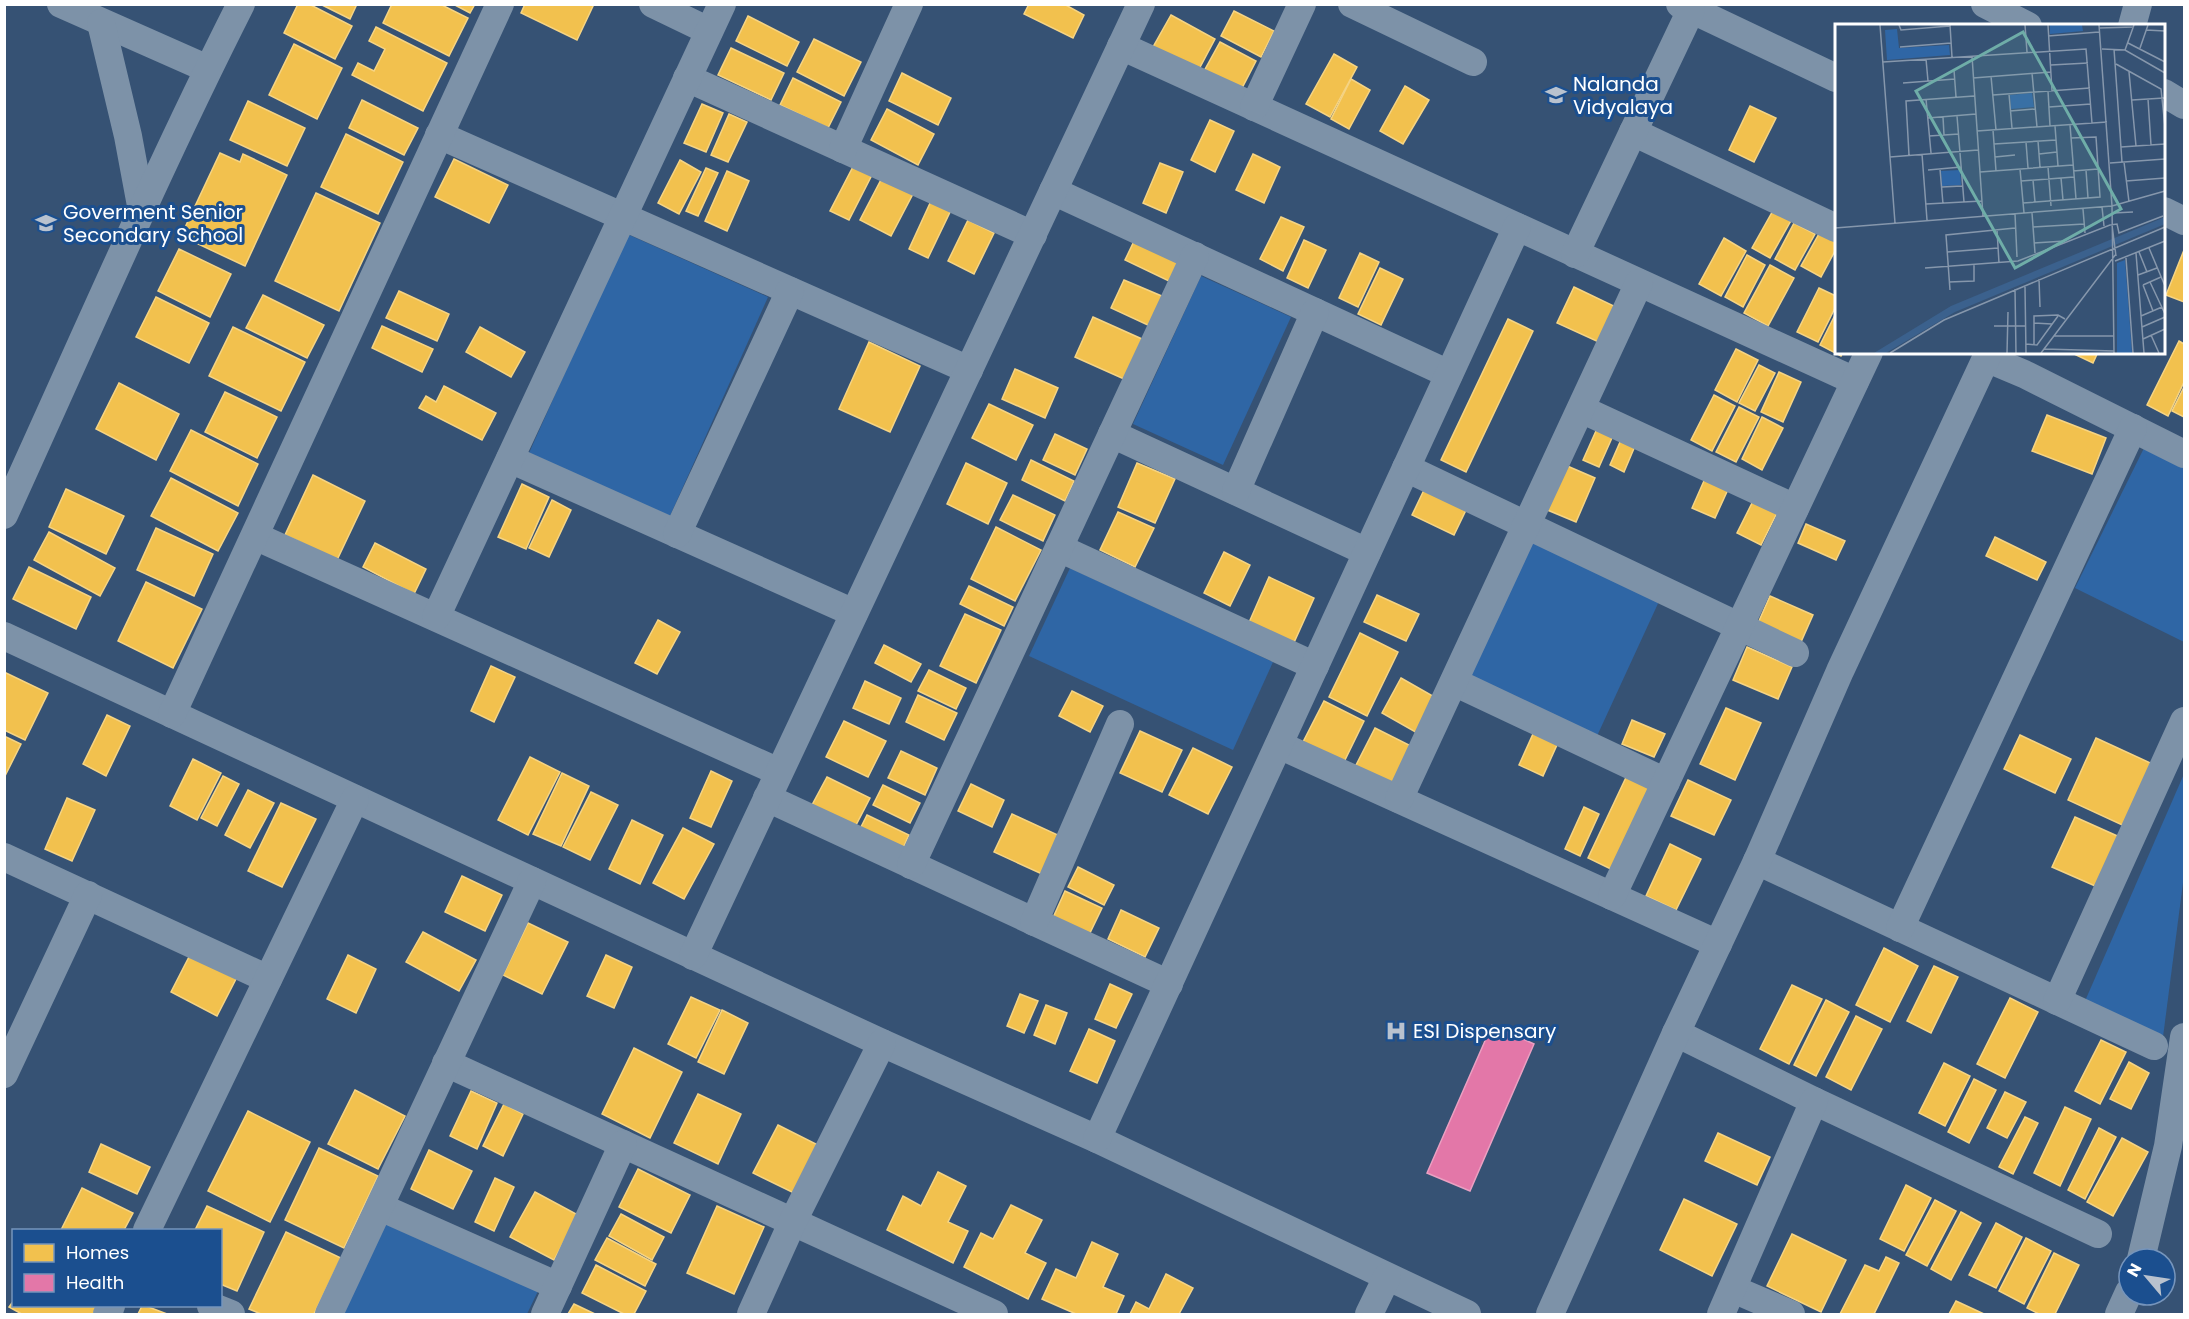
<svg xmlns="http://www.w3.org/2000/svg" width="2189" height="1319" font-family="Poppins,sans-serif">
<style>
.green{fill:#2f66a5}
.homes{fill:#f2c14e;stroke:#f6d483;stroke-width:1.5}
.health{fill:#e377a8;stroke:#eba0c2;stroke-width:1.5}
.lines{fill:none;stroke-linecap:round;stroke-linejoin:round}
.minor{stroke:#7d92a8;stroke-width:28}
.labels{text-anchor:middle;stroke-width:6;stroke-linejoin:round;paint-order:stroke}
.poi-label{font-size:20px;fill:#fff;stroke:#1b4f8f;text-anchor:start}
.inset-road{fill:none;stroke:#8697ac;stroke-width:1.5}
.view{fill:#6fada8;fill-opacity:0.15;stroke:#6fada8;stroke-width:3}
.inset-edge{fill:none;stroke:#fff;stroke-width:3}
</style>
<rect width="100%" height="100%" fill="#365274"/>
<g class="green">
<path d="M627,234L768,297L670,516L529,453Z"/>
<path d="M1201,276L1291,317L1223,465L1133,424Z"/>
<path d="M2146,444L2184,464V642L2075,588Z"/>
<path d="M1532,538L1661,597L1597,736L1468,677Z"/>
<path d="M1070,568L1273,662L1233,750L1029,656Z"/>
<path d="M2184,774V875L2163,1037L2085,1001Z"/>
<path d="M383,1223L538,1291L527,1314H342Z"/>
</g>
<g class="homes">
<path d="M298,4H309L352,26L335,59L284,33Z"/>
<path d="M320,4H357L350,19Z"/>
<path d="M392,4H440L468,18L449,56L383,23Z"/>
<path d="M453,4H475L470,13Z"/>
<path d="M525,4H594L577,40L521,13Z"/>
<path d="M1029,4H1064L1084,15L1073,38L1024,14Z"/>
<path d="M1234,11L1274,31L1261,57L1221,36Z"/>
<path d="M1171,15L1215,39L1198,71L1153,47Z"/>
<path d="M748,16L799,42L787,66L736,41Z"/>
<path d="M376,27L447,63L423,111L352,75L358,63L374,71L385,49L369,41Z"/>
<path d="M814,39L861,62L844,96L797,72Z"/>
<path d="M1220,42L1256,61L1240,92L1203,73Z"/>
<path d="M294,44L342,68L317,119L269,95Z"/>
<path d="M731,48L784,73L771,100L718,75Z"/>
<path d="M1334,54L1357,67L1330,117L1306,104Z"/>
<path d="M902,73L951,98L938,125L889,101Z"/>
<path d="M793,78L841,102L828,128L780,105Z"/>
<path d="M1351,79L1370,90L1349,129L1331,119Z"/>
<path d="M1405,86L1429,100L1403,144L1380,131Z"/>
<path d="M362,100L418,128L404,155L349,128Z"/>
<path d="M248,101L305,128L287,166L230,140Z"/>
<path d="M702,104L723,113L706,152L684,143Z"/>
<path d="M1750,106L1776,118L1754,162L1729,150Z"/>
<path d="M887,109L934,134L918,165L871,140Z"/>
<path d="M729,114L747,122L728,162L711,155Z"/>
<path d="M1210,120L1234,131L1215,172L1191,160Z"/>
<path d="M346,134L403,162L378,214L321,187Z"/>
<path d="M220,153L240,162L243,154L287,175L245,266L181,236Z"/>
<path d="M1253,154L1280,167L1264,203L1236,190Z"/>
<path d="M454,159L508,185L489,223L435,197Z"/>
<path d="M857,159L875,169L849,220L830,211Z"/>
<path d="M680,160L701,172L679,214L658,203Z"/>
<path d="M1160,163L1183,172L1166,213L1143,203Z"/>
<path d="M706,168L718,173L698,216L686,211Z"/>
<path d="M727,171L749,181L727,231L705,221Z"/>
<path d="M884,174L915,190L891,236L860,220Z"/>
<path d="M316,193L380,223L339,311L275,281Z"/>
<path d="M931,201L951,210L928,258L909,249Z"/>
<path d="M1775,207L1793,217L1770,258L1752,248Z"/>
<path d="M1281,217L1304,227L1283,271L1260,259Z"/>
<path d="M968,220L994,233L974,274L948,261Z"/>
<path d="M1794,223L1815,234L1795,270L1775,259Z"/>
<path d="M1820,232L1836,241V249L1821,277L1801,266Z"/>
<path d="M1136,237L1180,258L1169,281L1125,260Z"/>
<path d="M1724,238L1746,251L1721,296L1699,284Z"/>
<path d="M1304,240L1326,250L1308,288L1287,278Z"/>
<path d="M179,249L231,274L210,317L158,291Z"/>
<path d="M2184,250V302L2166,295Z"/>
<path d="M1360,253L1379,262L1358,307L1339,298Z"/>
<path d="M1747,255L1765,265L1743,307L1725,297Z"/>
<path d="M1770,265L1794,278L1768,326L1744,313Z"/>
<path d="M1380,268L1403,279L1381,325L1358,314Z"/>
<path d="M1124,280L1164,297L1150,326L1111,308Z"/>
<path d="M1574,287L1618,308L1601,343L1557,323Z"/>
<path d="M1819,288L1836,296V306L1818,342L1797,332Z"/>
<path d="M399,291L449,314L437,341L386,318Z"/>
<path d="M263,295L324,325L307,358L246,328Z"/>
<path d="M156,297L209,323L189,363L136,337Z"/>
<path d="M1836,313V352H1843L1841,356L1820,345Z"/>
<path d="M1093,317L1142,339L1124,379L1075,357Z"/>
<path d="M1508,319L1533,331L1466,472L1441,460Z"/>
<path d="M382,326L433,349L422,372L372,348Z"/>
<path d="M233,327L305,362L281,411L209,376Z"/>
<path d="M480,327L525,352L511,377L466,352Z"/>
<path d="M2179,341L2184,344V382L2168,416L2147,405Z"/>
<path d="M869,342L920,366L890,432L839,409Z"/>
<path d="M1736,349L1758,360L1737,402L1715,390Z"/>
<path d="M2070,352H2098L2093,363Z"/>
<path d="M1759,365L1775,373L1755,411L1739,403Z"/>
<path d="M1015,369L1058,388L1045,418L1002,399Z"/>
<path d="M1779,372L1801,382L1783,422L1761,412Z"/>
<path d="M119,383L179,414L156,460L96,429Z"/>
<path d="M444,386L496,413L482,440L419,408L426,396L436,402Z"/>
<path d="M2184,387V417L2172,411Z"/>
<path d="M225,392L277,417L257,458L205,432Z"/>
<path d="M1714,395L1735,406L1712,451L1691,440Z"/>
<path d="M989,404L1033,425L1016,460L972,438Z"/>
<path d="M1739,407L1759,417L1736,462L1716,452Z"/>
<path d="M2047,415L2106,438L2092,474L2032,451Z"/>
<path d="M1762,417L1783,428L1762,470L1742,459Z"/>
<path d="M1600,422L1616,429L1599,467L1583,460Z"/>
<path d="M191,430L258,464L238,506L170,471Z"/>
<path d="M1624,433L1638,439L1624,472L1610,465Z"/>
<path d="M1055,434L1087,449L1075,475L1043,460Z"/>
<path d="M1031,460L1074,481L1065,501L1022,480Z"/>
<path d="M966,463L1007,483L988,524L947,504Z"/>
<path d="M1137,463L1175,479L1155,523L1118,507Z"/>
<path d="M1565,465L1595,478L1576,522L1545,509Z"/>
<path d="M1707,474L1730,485L1715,518L1692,508Z"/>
<path d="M313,475L365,501L337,560L285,535Z"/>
<path d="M171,478L238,513L218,551L151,516Z"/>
<path d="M522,484L549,497L526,549L498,537Z"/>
<path d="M66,489L124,516L106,554L49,527Z"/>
<path d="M1424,490L1466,510L1454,535L1412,515Z"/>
<path d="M1013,495L1055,515L1043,541L1000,520Z"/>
<path d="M1754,499L1778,511L1761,545L1737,533Z"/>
<path d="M552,500L571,510L549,557L529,548Z"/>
<path d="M1118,512L1154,528L1135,567L1100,550Z"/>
<path d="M1806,524L1845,541L1836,560L1798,543Z"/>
<path d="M996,527L1041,550L1015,601L971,579Z"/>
<path d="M156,528L213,554L194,596L137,570Z"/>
<path d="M49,532L115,568L100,596L34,560Z"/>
<path d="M1995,537L2046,562L2037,580L1986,556Z"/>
<path d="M375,543L426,569L414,594L363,567Z"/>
<path d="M1224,552L1250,565L1230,606L1204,593Z"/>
<path d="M29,567L91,597L76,629L13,599Z"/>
<path d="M1269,577L1314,598L1292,647L1247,627Z"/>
<path d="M146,582L202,609L173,668L118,641Z"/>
<path d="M969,586L1013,607L1004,626L960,604Z"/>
<path d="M1377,595L1419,614L1406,641L1364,622Z"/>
<path d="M1770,596L1813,615L1801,642L1758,623Z"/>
<path d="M965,614L1001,630L976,683L940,666Z"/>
<path d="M658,620L680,632L657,674L635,663Z"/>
<path d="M1360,633L1398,652L1367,716L1329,697Z"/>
<path d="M884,645L921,664L911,682L875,663Z"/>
<path d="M1747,647L1792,667L1778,699L1733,680Z"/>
<path d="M491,666L515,677L494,722L471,711Z"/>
<path d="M929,670L966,688L956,709L918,691Z"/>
<path d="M4,672L48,693L25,740L4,730Z"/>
<path d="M1401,678L1438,699L1419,734L1382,713Z"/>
<path d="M865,681L901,698L889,724L853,708Z"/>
<path d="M1072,691L1103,706L1090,732L1059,716Z"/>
<path d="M918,695L957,713L944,740L906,722Z"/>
<path d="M1324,701L1364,721L1343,764L1302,744Z"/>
<path d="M1726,708L1761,723L1735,780L1700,764Z"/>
<path d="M107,715L130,726L106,776L83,764Z"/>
<path d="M1632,720L1665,734L1654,757L1622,744Z"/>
<path d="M844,721L886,741L868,777L826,757Z"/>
<path d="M1537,725L1561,736L1543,776L1519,765Z"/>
<path d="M1375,728L1413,747L1392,788L1354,769Z"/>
<path d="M1140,731L1182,750L1162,792L1120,773Z"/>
<path d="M2020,735L2071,759L2055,793L2004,769Z"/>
<path d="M4,736L21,744L4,778Z"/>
<path d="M2096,738L2159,767L2131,829L2068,800Z"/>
<path d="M1193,748L1232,767L1208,814L1169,795Z"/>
<path d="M901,751L937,768L925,795L888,778Z"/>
<path d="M530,757L560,772L528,835L498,820Z"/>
<path d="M193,759L221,773L197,820L170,806Z"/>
<path d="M1630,769L1662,784L1619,873L1588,858Z"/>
<path d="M711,771L732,781L711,827L690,818Z"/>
<path d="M562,773L589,786L561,846L533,834Z"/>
<path d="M223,776L239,784L217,826L201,818Z"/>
<path d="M827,777L870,798L855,827L812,805Z"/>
<path d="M1688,780L1731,800L1714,835L1671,816Z"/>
<path d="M971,784L1004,800L992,827L958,811Z"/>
<path d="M883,785L920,803L910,823L873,805Z"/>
<path d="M248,790L274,803L250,848L225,835Z"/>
<path d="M591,792L618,805L590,860L563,847Z"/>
<path d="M67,798L95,810L72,861L45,849Z"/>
<path d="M281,803L316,819L282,887L248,871Z"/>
<path d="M1584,807L1599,814L1580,856L1565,849Z"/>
<path d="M1012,814L1060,836L1042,874L994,852Z"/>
<path d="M867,815L909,835L899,857L856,837Z"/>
<path d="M2075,817L2124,839L2102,889L2052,867Z"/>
<path d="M632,820L663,835L640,884L609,869Z"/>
<path d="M683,828L714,844L684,899L653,883Z"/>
<path d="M1670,844L1701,859L1676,910L1646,896Z"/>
<path d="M1078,867L1114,885L1104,905L1068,887Z"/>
<path d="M462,876L502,895L485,931L445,912Z"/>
<path d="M1065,891L1102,908L1088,937L1052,920Z"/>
<path d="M1121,910L1159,928L1145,957L1108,939Z"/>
<path d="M528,923L568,942L542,994L503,975Z"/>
<path d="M423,932L476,960L459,991L406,962Z"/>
<path d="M1884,948L1918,966L1890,1022L1856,1005Z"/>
<path d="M192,951L238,975L217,1016L171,992Z"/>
<path d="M348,955L376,969L356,1013L327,999Z"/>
<path d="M606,955L632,967L614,1008L587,996Z"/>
<path d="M1934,966L1958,977L1931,1033L1907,1021Z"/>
<path d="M1110,984L1132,994L1116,1028L1095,1019Z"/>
<path d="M1792,985L1822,999L1789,1064L1760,1049Z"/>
<path d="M1020,994L1038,1001L1024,1033L1007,1026Z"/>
<path d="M691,997L720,1010L696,1058L668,1044Z"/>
<path d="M2010,998L2038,1012L2005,1078L1977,1064Z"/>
<path d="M1826,1000L1849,1012L1816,1076L1794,1065Z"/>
<path d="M1046,1005L1067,1013L1055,1044L1034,1035Z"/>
<path d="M722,1010L748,1023L724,1074L698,1062Z"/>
<path d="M1856,1016L1882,1029L1851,1090L1826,1077Z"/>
<path d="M1089,1029L1115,1041L1097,1083L1070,1071Z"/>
<path d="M2101,1040L2126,1052L2100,1104L2075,1091Z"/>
<path d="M634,1048L682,1072L650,1138L602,1114Z"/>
<path d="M2129,1062L2149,1073L2131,1109L2110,1099Z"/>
<path d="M1944,1063L1970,1076L1945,1126L1919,1113Z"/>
<path d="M1974,1079L1996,1090L1969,1143L1948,1132Z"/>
<path d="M355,1090L405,1116L378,1169L328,1144Z"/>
<path d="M471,1091L497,1103L477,1149L450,1136Z"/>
<path d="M2005,1092L2026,1102L2007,1138L1987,1128Z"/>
<path d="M698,1094L741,1114L718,1164L674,1143Z"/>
<path d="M504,1104L523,1114L503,1156L483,1146Z"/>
<path d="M2065,1107L2091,1119L2060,1186L2034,1173Z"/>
<path d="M248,1111L310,1142L270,1222L208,1191Z"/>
<path d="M2025,1117L2038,1123L2013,1174L1999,1167Z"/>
<path d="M778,1125L818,1145L794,1193L753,1173Z"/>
<path d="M2099,1128L2116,1137L2085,1199L2068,1190Z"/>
<path d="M1718,1133L1770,1157L1757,1185L1705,1161Z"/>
<path d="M2122,1138L2148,1152L2113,1216L2087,1202Z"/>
<path d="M101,1144L150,1167L137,1194L89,1172Z"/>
<path d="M319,1148L378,1176L344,1248L285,1220Z"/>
<path d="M429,1150L472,1171L453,1209L411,1189Z"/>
<path d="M638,1169L690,1195L671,1233L619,1207Z"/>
<path d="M938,1172L966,1186L948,1222L968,1231L953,1263L887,1230L903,1196L921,1206Z"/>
<path d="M495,1178L514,1187L494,1231L475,1222Z"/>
<path d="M1906,1185L1931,1198L1904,1251L1880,1239Z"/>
<path d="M82,1188L133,1213L124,1230H61Z"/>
<path d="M535,1192L578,1215L554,1260L510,1237Z"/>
<path d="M1684,1199L1737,1224L1712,1276L1660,1250Z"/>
<path d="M1935,1200L1956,1211L1927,1266L1906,1255Z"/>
<path d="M1011,1205L1042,1220L1025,1253L1046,1263L1028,1299L964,1267L981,1233L993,1239Z"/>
<path d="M207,1206L264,1232L237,1291L220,1284V1230H195Z"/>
<path d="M717,1206L764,1227L734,1294L687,1273Z"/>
<path d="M1961,1212L1981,1223L1951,1280L1931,1269Z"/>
<path d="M621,1214L664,1237L652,1260L609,1236Z"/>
<path d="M1996,1223L2022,1237L1996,1288L1969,1275Z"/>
<path d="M286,1232L341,1258L314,1314H261L249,1309Z"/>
<path d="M1792,1234L1846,1260L1821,1312L1767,1286Z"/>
<path d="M607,1238L656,1264L645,1286L595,1260Z"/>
<path d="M2026,1238L2051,1251L2024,1304L1999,1291Z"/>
<path d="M1092,1242L1118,1254L1103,1287L1124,1296L1116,1314H1076L1042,1299L1056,1269L1076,1278Z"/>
<path d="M2054,1253L2079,1265L2055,1314H2039L2027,1308Z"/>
<path d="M1886,1257L1899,1263L1874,1314H1840L1865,1265L1879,1271Z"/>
<path d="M596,1265L646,1291L634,1314H624L582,1293Z"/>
<path d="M1166,1274L1193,1288L1179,1314H1130L1136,1302L1149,1309Z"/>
<path d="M14,1300V1306H93L97,1307L93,1314H19L20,1313L9,1307Z"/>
<path d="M1956,1301L1984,1314H1949Z"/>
<path d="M574,1304L595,1314H568Z"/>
<path d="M142,1306H146L167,1314H138Z"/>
</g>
<path class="health" d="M1492,1025L1534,1044L1470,1191L1427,1173Z"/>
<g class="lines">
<g class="minor">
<path d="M61,4L208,69"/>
<path d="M653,4L709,31"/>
<path d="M1352,4L1473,62"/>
<path d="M1680,4L1836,78"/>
<path d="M1985,4L2028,26"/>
<path d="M101,23L128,136L142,211"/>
<path d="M2132,26L2138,4"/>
<path d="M1121,46L1855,381"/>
<path d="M687,78L1033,235"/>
<path d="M2164,93L2184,105"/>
<path d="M1254,107L1302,4"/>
<path d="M1633,132L1836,228"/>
<path d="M439,135L969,370"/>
<path d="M843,149L909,4"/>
<path d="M1053,191L1449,374"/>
<path d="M2164,211L2184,221"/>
<path d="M1575,254L1691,10"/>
<path d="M1986,358L2024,374L2184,454"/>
<path d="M1581,409L1795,508"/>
<path d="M1112,434L1367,552"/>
<path d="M510,459L854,613"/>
<path d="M1406,468L1795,653"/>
<path d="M1236,491L1315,312"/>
<path d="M4,515C82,344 156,172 241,4"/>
<path d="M677,534L790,291"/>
<path d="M255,536L779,772"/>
<path d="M1059,548L1315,666"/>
<path d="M436,617L722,4"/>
<path d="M4,636L882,1043L1097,1139L1467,1314"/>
<path d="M1454,682L1666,782"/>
<path d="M172,714L500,4"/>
<path d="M1279,745L1718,944"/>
<path d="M767,798L1169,984"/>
<path d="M1399,799L1639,283"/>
<path d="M4,857L268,979"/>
<path d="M1757,861L2154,1046"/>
<path d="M911,865L1195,256"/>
<path d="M1612,896L1869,352"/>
<path d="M1034,922L1120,724"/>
<path d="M1900,928L2133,428"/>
<path d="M693,956L1141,4"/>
<path d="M2057,1001L2184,721"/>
<path d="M1676,1033L1814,1101L2098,1234"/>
<path d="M446,1063L994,1314"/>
<path d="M4,1074L88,895"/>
<path d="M1097,1139L1517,227"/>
<path d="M380,1207L558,1286"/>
<path d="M147,1230L355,799"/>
<path d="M2141,1259L2168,1146L2184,1037"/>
<path d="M1733,1289L1791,1314"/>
<path d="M211,1306L231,1314"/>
<path d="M107,1314L111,1306"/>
<path d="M329,1314L532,881"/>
<path d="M545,1314L623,1144"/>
<path d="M751,1314L793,1221L882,1043"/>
<path d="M1369,1314L1387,1277"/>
<path d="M1550,1314L1676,1033L1757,861L1840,671L1989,352"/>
<path d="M1721,1314L1814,1101"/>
<path d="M2119,1314L2129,1292"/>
</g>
</g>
<defs>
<symbol id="school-bare" viewBox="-9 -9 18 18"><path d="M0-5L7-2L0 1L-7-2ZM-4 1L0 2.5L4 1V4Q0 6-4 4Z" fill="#b9c2ce" stroke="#1b4f8f" stroke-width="2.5" paint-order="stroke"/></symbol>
<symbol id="hospital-bare" viewBox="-9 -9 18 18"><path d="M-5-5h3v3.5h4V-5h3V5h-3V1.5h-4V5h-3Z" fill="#b9c2ce" stroke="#1b4f8f" stroke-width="2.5" paint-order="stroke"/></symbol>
</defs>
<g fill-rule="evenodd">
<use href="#school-bare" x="1541" y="80" width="30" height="30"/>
<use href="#school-bare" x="31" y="208" width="30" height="30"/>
<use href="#hospital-bare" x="1381" y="1016" width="30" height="30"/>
</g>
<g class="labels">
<g class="poi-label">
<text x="1573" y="91">Nalanda<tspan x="1573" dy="23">Vidyalaya</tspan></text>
<text x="63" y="219">Goverment Senior<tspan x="63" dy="23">Secondary School</tspan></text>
<text x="1413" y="1038">ESI Dispensary</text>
</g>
</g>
<g transform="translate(1835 24)">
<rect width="330" height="330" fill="#365274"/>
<path d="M215,1H247L248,7L215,10ZM62,5L64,24L114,21L115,31L52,36L50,6ZM197,69L199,83L176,85L175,71ZM125,146L126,161L107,162L106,147ZM290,236L297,329H282V239Z" fill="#2f66a5"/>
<path d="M330,193V200L120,288L51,329H39L116,282Z" fill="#3b618d"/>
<path class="inset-road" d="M45,1L60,199M64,1L66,6L115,2M115,1L117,33M190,1L192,28M213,1L217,67M264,1L277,182L279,329M264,4L299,3M311,6L330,7M213,12L264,8M293,19L330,38M65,23L116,19M305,24L313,1M267,25L290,26L330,49M279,25L287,138M290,26L299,1M137,32L148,192M91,35L93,57M48,38L251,25L257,99M281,40L326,65L330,103M216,41L253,39M119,46L121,73M294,48L301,122M197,49L202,103M156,52L161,106M138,54L216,48M68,59L120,55M213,67L215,102M174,70L177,104M158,71L255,64M91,75L96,129M313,75L316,121M297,76L329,74M214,83L256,80M175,87L200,85M122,92L129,178M108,93L109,111M93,94L141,90M235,101L241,175M220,102L223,142M158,106L161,147M142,107L272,98M94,112L124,110M203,117L205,143M191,118L193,144M159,120L221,116M286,123L330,120M87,130L92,196M204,130L222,128M74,131L71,77L139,72M55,133L143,126M160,133L180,131M289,138L294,178M275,139L330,135M213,143L216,182M105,145L108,180M185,145L189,189M93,146L126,143M251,146L253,174M238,147L263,145M145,148L238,141M226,154L228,176M198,156L200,178M186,157L239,153M291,157L330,154M107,163L127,162M188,179L265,173L261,113L236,114M91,180L147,177M267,183L269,202M248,185L250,209M197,189L200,229M278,189L298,188M180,190L182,233M277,201L281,232M198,203L249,200M0,204L277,182L330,167M162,206L164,239M199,219L230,217M314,224L330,262M112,228L163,224M304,228L312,248M301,229L309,329M291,234L298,329M280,237L330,217M90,244L183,237L275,201L282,200L284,209L328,192M303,251L322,244M204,255L205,283M114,258L139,257V241M315,258L330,290M308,261L318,287M308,261L326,253M190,263L191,329M180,265L181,329M115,266L111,211L180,204M306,292L327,283M199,299L217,300M159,302H190M307,303L330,293M316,311L324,329M219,312H279M308,315L330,305M191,320L202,321L223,292M199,321V292L223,291L230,295M209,325L279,327M55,329L109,296L330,203M172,329L173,288M206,329L281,230"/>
<path class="view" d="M188,8L286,185L180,244L81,67Z"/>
<rect width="330" height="330" class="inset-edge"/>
</g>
<rect width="2189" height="1319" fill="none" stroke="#ffffff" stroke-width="12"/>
<rect x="12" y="1229" width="210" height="78" fill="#1b4f8f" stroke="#7695bc" stroke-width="1.5"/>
<rect x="24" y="1244" width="30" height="18" fill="#f2c14e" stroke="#7695bc" stroke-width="1.5"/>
<text x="66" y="1259" font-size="18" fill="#ffffff">Homes</text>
<rect x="24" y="1274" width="30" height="18" fill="#e377a8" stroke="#7695bc" stroke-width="1.5"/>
<text x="66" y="1289" font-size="18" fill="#ffffff">Health</text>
<g transform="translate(2147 1277) rotate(299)"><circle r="28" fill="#1b4f8f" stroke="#7695bc" stroke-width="1.5"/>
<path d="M0-4.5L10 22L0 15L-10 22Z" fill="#b9c2ce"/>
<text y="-9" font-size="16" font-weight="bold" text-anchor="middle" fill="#ffffff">N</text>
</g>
</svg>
